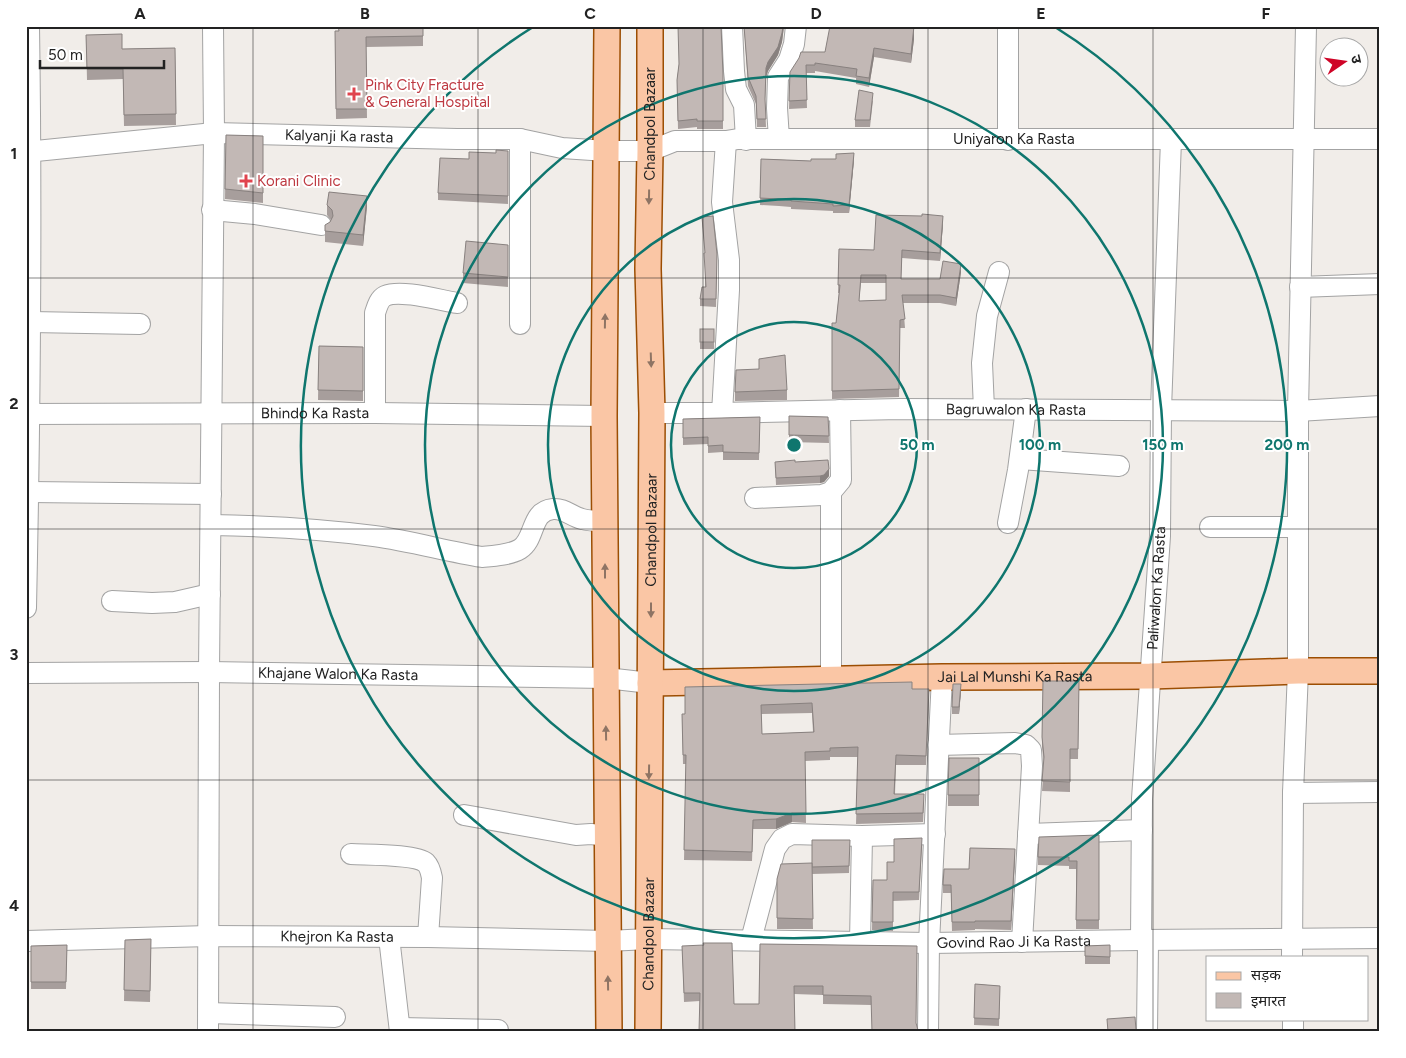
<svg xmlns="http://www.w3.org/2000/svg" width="1406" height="1058" font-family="Figtree,'Noto Sans Devanagari',sans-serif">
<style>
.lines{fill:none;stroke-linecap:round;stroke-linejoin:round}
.minor-casing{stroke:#a3a3a3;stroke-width:22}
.major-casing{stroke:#9c4e03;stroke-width:28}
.minor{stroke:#fff;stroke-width:20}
.major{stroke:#fac6a5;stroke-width:25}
.wall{fill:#a79e9c;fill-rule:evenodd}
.shaded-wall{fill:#88817f}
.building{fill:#c2b8b5;stroke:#88817f;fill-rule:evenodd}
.oneway{fill:#8e7464}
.grid{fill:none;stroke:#222;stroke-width:1;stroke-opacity:0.55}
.ring{fill:none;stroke:#0f766e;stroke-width:2.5}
.health-dot{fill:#e0444e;stroke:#fff;stroke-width:2}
.labels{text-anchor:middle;stroke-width:4;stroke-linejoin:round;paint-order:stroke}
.health-label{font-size:15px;fill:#be3a42;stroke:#fff;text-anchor:start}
.street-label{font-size:15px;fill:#222;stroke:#fff}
.centre{fill:#0f766e;stroke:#fff;stroke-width:2.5}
.ring-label{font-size:15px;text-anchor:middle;font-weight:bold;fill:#0f766e;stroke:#fff;stroke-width:4;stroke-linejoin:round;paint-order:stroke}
.neatline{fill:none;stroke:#222;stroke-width:2}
.grid-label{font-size:16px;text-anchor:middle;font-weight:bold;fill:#222}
</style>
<rect width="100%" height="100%" fill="#f1ede9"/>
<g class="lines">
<defs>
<g id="minor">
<path d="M732,26L734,71L736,89L744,105L746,140"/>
<path d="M1008,26V140"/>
<path d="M520,139V324"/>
<path d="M779,139L777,108L778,77L789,60L794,44L796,26"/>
<path id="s1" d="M26,152L214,133L457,139H520L562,148L607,151H650L675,141H726L738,139H1380"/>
<path d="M212,210L255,214L321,225"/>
<path d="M1300,287L1380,284"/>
<path d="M31,322L140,324"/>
<path d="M984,409L982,363L987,316L999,272"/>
<path d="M375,413V313C377,307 379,299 385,296C401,289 439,300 457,303"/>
<path id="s2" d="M652,413H722L900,409L1298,411L1380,406"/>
<path d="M722,413L729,290V260L722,202L726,141"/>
<path id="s3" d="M26,414L375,413L604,416"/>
<path d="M1020,459L1119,466"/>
<path d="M29,492L211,494"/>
<path d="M755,498L822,495L831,492L841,480L840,410"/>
<path d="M1008,523L1018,470L1026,409"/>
<path d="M211,525C265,526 320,529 374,536C410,541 446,551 482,557C494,556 510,555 520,549C536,539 530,511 553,509C564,508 571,516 582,519C589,521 597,521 605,521"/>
<path d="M1210,527H1298"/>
<path d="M112,601L152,603L175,602L210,594"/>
<path d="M26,608C30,414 32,220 29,26"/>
<path id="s4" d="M26,673L209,672L606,678L650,683"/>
<path d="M831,679V492"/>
<path d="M938,745L1015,743L1026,745L1031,750L1032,766L1022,942"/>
<path d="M1293,793L1380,792"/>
<path d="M464,815L576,835L591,834L607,836"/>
<path d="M1028,834L1142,830"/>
<path d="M351,854C366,855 416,854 426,863C430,867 431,873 432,878L428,937"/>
<path d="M389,937L400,1032"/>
<path d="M751,940L775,849L782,839L792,834L862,836L935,834"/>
<path id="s5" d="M26,941L209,936L428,937L608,941L648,939L929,943L1141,940L1380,938"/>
<path d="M860,942L862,836"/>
<path d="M1292,957L1293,793L1298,671V411L1306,26"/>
<path d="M209,1013L335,1017"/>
<path d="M1293,1019V1032"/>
<path d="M400,1028L498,1030"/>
<path d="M208,1032L209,672L214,133L213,26"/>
<path d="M928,1032L929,943L942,677"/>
<path id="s6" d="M1147,1032L1148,943L1141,940L1142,799L1160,536L1161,409L1171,140"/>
</g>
<g id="major">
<path d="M607,26L604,416L609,1032"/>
<path id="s7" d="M650,683L942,677L1150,676L1298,671H1380"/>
<path id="s8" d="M648,1032L652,413L648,269L650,151V26"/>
</g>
</defs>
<use href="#minor" class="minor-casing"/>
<use href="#major" class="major-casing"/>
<use href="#minor" class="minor"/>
<use href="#major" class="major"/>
</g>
<g class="wall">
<path d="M423,26V46L366,47L367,118L336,119L335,31Z"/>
<path d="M744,26H784L782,42L778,55L768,71L766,77L765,102L766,127H757L756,104L748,86Z"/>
<path d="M914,26V39L911,63L874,57L869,87L856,84V78L815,71V73H806L807,108L789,109L790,72L825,52Z"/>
<path d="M86,35L122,49L175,48L176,125L124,126L123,79L87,80Z"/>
<path d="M679,64L723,74V129H697V127L678,129L677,80Z"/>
<path d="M873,100L870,127H855V120Z"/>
<path d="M226,135L263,136V203L225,199Z"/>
<path d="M508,151V204L438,200V193L469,159Z"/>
<path d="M761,159L811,161L854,160L849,213H833V211L791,209V207L779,206L760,205Z"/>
<path d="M327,205L367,206L363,246L325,242V231L331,220L327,215Z"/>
<path d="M702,217L717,254L716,307L700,306V299L705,287V253Z"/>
<path d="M943,224L940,261L902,258L901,279H940L961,272L956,306L940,303H903L905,328H900L899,397L832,399V323H836L839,293H838L839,249L874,250ZM861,283H886V300L859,301Z"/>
<path d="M508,245V287L463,283V273Z"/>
<path d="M700,329L714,336V349H700Z"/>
<path d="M319,346L363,347V401L318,400Z"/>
<path d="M759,369L787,390V400L735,401V392Z"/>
<path d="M789,416L828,417L829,443L789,442Z"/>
<path d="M760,417L759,460H723V452L708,453V444L683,445V419Z"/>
<path d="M775,462H795L829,476L824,482L820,483L776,485Z"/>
<path d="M1043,681H1079L1078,759H1070V792L1042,791L1044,763L1042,747Z"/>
<path d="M685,687L912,689L929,699L926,765H896L895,794L924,803L923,822L856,824L858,757H830V760L805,761L806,823L792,822L776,829H753L752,861L684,860L686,764H683L682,714H685ZM812,713L813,732L762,734L761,714Z"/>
<path d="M961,691L959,714H952V707Z"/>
<path d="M979,758V806H948V795Z"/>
<path d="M1099,835V929H1076V869H1069V866L1038,865V857Z"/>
<path d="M850,840L849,873L812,874L813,929H777V879L812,863Z"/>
<path d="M922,846L919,900L893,901V931L872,930L873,880H887L894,862Z"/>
<path d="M1015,858L1011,930L975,929V930L952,931L951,893H943V885L969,869Z"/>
<path d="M151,939L150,1002L124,1001L125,940Z"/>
<path d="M760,944L917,946L871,1005L823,1004V995L794,994L795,1032L700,1001L684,1002L682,946L734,1004H759Z"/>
<path d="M67,945L66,989H31V946Z"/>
<path d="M1110,945V964H1085V946Z"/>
<path d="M975,984L1000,986L999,1026L974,1025Z"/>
</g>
<g class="shaded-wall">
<path d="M783,26H784L782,42L778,55L768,71L766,77V68L768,62Z"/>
<path d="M914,26V39L911,63V54Z"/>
<path d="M874,48V57L869,87V78Z"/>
<path d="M854,153V160L849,213V205Z"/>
<path d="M367,196V206L363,246V235Z"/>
<path d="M943,216V224L940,261V253Z"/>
<path d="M961,264V272L956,306V298Z"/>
<path d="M829,469V476L824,482L820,483V476Z"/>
<path d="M961,684V691L959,714V707Z"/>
<path d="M792,813V822L776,829V819Z"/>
<path d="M1015,849V858L1011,930V921Z"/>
</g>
<g class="building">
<path d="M338,26H423V36L366,37L367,109H336L335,31H339Z"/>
<path d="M678,26H721L723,74V121H697V119L678,121L677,80L679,64Z"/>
<path d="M744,26H783L782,33L778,47L768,62L766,68L765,99L766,119H757L756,96L748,77Z"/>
<path d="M830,26H914L911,54L874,48L869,78L856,76L857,69L815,63V65H806L807,100L789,101L790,72L799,58L801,52H825Z"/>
<path d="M122,34V49L175,48L176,114L124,115L123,69H87L86,35Z"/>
<path d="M859,90L873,93L870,120H855Z"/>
<path d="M226,135L263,136V193L225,189Z"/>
<path d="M496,150L508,151V196L438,193L440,158L469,159V152L496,153Z"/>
<path d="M854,153L849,205L833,206V204L791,201V200L779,199L760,198L761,159L811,161V159H836V154Z"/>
<path d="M329,192L367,196L363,235L325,231V225L330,222L333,216L332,210L327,205Z"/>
<path d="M922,214L943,216L940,253L902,250L901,279H940L943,261L961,264L956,298L940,295H902L905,319L900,320L899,389L832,391V323H836L840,285H838L839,249L874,250L876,215L922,216ZM861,275H886V300L859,301Z"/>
<path d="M713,216L717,254L716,299H700L702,287H706L704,253H705L702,217Z"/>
<path d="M466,241L508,245V277L463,273Z"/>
<rect x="700" y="329" width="14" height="13"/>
<path d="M319,346L363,347V391L318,390Z"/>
<path d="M785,355L787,390L735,392L736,370L759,369V359Z"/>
<path d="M789,416L828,417L829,436L789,435Z"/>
<path d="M760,417L759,453L723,452V445L708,446V437L683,438V419Z"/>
<path d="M795,460V462L828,460L829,469L824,475L820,476L776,478L775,462Z"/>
<path d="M1043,681H1079L1078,749H1070V782L1042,781L1044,757L1042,737Z"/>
<path d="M912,682V689H929L926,756L896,755L894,794H924L923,813L856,814L858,747L830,748V751L805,752L806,813H792L776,819L753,820L752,852L684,850L686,755H683L682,714H685V687ZM812,703L814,732L762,734L761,705Z"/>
<path d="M953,684H961L959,707H952Z"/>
<path d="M949,758H979V795H948Z"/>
<path d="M1099,835V920H1076L1077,861H1069V857H1038L1039,837Z"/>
<path d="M922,838L919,892H893V922H872L873,880H887V862H894V839Z"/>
<path d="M812,840H850L849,866L812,867Z"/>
<path d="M970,848L1015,849L1011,921H975V922H952L951,885H943L944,869H969Z"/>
<path d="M812,863L813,919L777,918V879L781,864Z"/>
<path d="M151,939L150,991L124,990L125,940Z"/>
<path d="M703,943H732L734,1004H759L760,944L917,946L916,1023L918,1030L921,1032H872L871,996L823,995V986H794L795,1032H699L700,993H684L682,946L704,945Z"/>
<path d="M67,945L66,982H31V946Z"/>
<path d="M1110,945V957L1085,956V946Z"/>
<path d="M975,984L1000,986L999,1019L974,1018Z"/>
<path d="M1135,1017L1136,1030L1138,1032H1108L1107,1019Z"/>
</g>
<defs><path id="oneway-solid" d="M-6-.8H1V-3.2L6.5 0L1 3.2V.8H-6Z" transform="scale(1.25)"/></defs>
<g class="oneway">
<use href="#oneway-solid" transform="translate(649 197) rotate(91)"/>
<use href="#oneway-solid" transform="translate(605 321) rotate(-89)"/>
<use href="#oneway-solid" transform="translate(651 360) rotate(88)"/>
<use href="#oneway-solid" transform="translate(605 571) rotate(-90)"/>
<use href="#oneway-solid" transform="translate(651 610) rotate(90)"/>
<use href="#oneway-solid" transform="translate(606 733) rotate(-91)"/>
<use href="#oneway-solid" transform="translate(649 772) rotate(91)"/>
<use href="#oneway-solid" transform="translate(608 983) rotate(-91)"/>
</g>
<path class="grid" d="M253,26V1032M478,26V1032M703,26V1032M928,26V1032M1153,26V1032M26,278H1380M26,529H1380M26,780H1380"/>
<g class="ring">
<circle cx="794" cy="445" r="123"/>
<circle cx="794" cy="445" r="246"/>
<circle cx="794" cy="445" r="369"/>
<path d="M1055 27A493 493 0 1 1 533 27"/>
</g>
<g class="health-dot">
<path d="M351.5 86.5h5v5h5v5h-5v5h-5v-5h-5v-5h5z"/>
<path d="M243.5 173.5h5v5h5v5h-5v5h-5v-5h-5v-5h5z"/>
</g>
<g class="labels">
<g class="health-label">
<text x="365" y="90">Pink City Fracture<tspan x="365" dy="17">&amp; General Hospital</tspan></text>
<text x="257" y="186">Korani Clinic</text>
</g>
<g class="street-label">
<text dy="5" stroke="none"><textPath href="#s8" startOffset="908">Chandpol Bazaar</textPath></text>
<text dy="5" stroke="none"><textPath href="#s1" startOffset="314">Kalyanji Ka rasta</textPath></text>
<text dy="5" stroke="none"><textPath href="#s1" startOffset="992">Uniyaron Ka Rasta</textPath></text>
<text dy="5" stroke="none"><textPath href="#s2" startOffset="364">Bagruwalon Ka Rasta</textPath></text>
<text dy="5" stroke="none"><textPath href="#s3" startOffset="289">Bhindo Ka Rasta</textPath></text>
<text dy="5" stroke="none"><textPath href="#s8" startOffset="502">Chandpol Bazaar</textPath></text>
<text dy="5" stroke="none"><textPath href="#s6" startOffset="449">Paliwalon Ka Rasta</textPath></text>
<text dy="5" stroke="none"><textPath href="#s4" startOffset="312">Khajane Walon Ka Rasta</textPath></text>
<text dy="5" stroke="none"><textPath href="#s7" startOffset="365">Jai Lal Munshi Ka Rasta</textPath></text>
<text dy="5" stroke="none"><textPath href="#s8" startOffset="98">Chandpol Bazaar</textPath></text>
<text dy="5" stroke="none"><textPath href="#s5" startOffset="311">Khejron Ka Rasta</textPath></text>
<text dy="5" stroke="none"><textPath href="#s5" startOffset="988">Govind Rao Ji Ka Rasta</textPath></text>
</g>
</g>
<circle cx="794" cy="445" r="8" class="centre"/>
<g class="ring-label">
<text x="917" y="450">50 m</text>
<text x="1040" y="450">100 m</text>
<text x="1163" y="450">150 m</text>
<text x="1287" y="450">200 m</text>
</g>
<rect width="1406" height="1058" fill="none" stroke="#ffffff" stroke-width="55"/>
<rect x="1206" y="956" width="162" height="65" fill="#ffffff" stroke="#a7a7a7"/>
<rect x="1216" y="972" width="25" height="8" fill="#fac6a5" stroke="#a7a7a7"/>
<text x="1251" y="980" font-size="15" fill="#222222">सड़क</text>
<rect x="1216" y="993" width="25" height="15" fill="#c2b8b5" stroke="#a7a7a7"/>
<text x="1251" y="1006" font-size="15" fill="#222222">इमारत</text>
<g transform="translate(1344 62) rotate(77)"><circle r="24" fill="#ffffff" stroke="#a7a7a7"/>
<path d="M0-4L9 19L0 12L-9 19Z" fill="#cf0427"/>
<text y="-8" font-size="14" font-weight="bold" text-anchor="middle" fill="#222222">उ</text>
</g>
<path d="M40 60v8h124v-8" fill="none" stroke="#222222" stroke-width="2.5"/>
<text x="48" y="60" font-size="15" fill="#222222" stroke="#ffffff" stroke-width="4" paint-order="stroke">50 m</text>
<rect x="28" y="28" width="1350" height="1002" class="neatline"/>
<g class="grid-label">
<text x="140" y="19">A</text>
<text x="365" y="19">B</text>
<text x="590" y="19">C</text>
<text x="816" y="19">D</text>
<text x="1041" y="19">E</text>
<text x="1266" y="19">F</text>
<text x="14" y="159">1</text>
<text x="14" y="409">2</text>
<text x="14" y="660">3</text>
<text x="14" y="911">4</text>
</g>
</svg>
